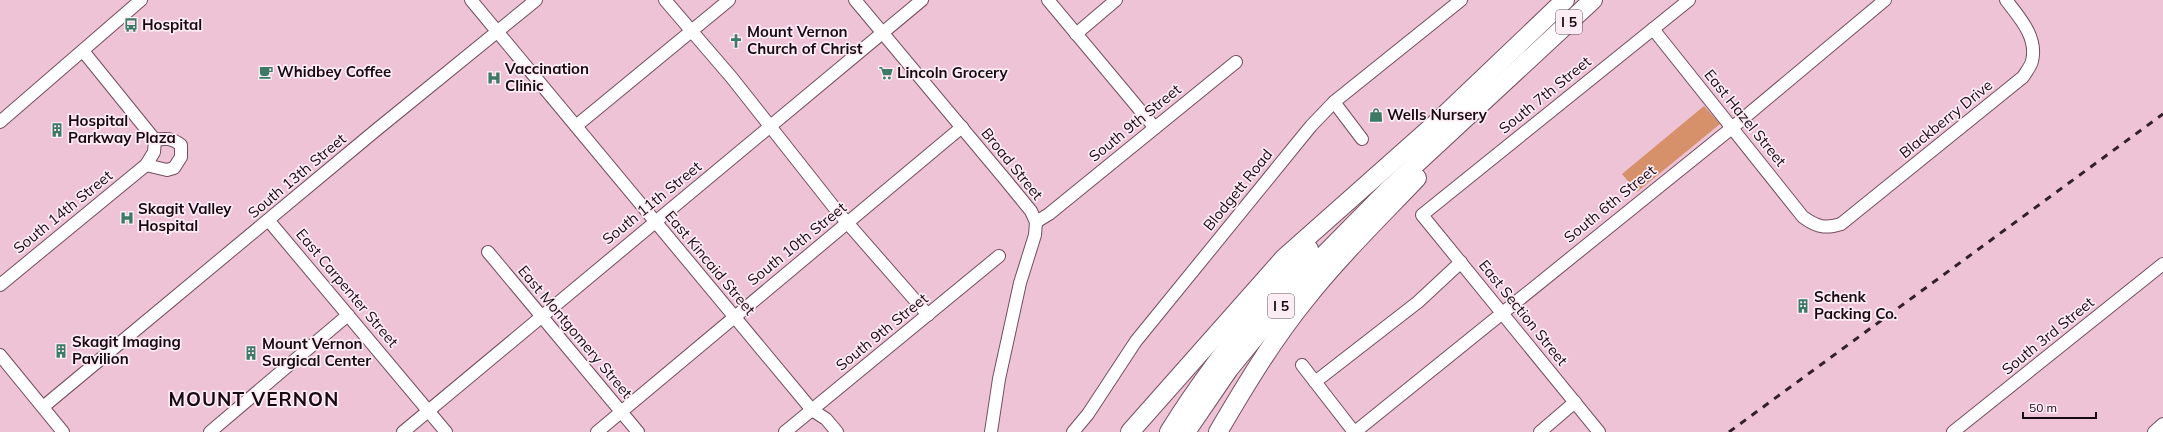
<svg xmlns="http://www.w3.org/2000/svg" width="2163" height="432" font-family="Mulish,sans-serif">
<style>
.green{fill:#d6916b}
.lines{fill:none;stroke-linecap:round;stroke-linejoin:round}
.minor-casing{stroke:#734e5f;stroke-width:14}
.highway-casing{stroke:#734e5f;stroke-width:20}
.minor{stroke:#fff;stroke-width:12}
.highway{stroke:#fff;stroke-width:18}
.rail{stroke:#322129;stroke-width:3;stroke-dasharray:7 7;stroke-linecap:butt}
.labels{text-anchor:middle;stroke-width:3.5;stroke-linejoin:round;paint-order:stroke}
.shield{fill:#feecf4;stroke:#5d4e55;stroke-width:1}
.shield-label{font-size:14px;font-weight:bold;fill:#180a11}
.poi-label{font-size:15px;font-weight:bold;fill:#180a11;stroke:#feecf4;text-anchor:start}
.street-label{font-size:15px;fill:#180a11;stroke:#feecf4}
.district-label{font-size:19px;font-weight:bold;letter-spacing:1px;fill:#180a11;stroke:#feecf4}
</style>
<rect width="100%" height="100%" fill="#eec3d6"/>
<path class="green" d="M1704,106L1720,124L1637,192L1622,174Z"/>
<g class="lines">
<defs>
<g id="minor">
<path d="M471,0L812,410L826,419L837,432"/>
<path d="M665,0L732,78L837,211L928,315"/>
<path d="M855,0L1004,178L1031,211L1036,222L1035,235L1020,283L999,379L991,432"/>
<path d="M1048,0L1155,128"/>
<path d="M1653,29L1803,217C1817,227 1825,229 1841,224L2023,77C2026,72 2031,66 2032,61C2038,37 2019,17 2006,0"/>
<path d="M1076,34L1116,0"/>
<path d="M1334,102L1362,139"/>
<path d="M0,122L141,0"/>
<path d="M576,126L729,0"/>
<path d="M146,165L167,170L174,168L181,157V145C172,138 166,138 155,140"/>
<path d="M269,221L446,432"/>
<path d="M1036,222L1049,214L1236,62"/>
<path d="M488,252L638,432"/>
<path d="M0,285L146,165L154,152L155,140L83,51"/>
<path d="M0,355L63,432"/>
<path d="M1302,365L1354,432"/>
<path d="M1315,382L1418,302L1461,262"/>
<path d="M43,407L375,131L536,0"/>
<path d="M210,432L348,315"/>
<path d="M403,432L922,0"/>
<path d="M597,432L962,127"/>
<path d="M785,432L999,256"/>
<path d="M1073,432L1088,414L1136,341L1311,126L1334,102L1461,0"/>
<path d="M1355,432L1733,127L1885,0"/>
<path d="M1540,432L1575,402"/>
<path d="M1599,432L1422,215L1689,0"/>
<path d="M1953,432L2163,264"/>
<path d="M2154,432L2163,424"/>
</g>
<g id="highway">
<path d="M1130,432L1284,258L1435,124L1565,0"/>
<path d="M1169,432C1209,367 1259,306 1309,249"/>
<path d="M1186,432L1229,369L1315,264L1388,190L1593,0"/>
<path d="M1218,432C1245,386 1272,341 1305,300C1339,257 1379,218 1417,178"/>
</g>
</defs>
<use href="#minor" class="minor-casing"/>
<use href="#highway" class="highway-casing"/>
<use href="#minor" class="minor"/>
<use href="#highway" class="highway"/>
<path class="rail" d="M1729,432L2163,114"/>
</g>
<defs>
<symbol id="bus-bare" viewBox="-9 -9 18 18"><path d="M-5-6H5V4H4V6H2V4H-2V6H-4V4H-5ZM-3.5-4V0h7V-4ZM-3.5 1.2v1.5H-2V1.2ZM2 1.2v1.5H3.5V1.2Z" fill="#3d7a66" stroke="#feecf4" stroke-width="2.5" paint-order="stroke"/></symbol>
<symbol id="church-bare" viewBox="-9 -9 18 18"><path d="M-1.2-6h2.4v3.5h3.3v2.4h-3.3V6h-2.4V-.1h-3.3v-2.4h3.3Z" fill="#3d7a66" stroke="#feecf4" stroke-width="2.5" paint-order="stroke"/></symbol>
<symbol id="cafe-bare" viewBox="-9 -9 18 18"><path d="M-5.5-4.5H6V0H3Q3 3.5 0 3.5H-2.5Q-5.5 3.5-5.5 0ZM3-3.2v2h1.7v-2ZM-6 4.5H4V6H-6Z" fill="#3d7a66" stroke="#feecf4" stroke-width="2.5" paint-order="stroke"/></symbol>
<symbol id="supermarket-bare" viewBox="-9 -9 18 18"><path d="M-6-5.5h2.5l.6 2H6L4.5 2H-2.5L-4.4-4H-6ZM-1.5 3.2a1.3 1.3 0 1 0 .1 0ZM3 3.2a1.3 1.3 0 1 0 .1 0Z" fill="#3d7a66" stroke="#feecf4" stroke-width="2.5" paint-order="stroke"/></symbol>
<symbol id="hospital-bare" viewBox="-9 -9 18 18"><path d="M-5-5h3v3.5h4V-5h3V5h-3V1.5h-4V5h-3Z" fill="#3d7a66" stroke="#feecf4" stroke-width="2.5" paint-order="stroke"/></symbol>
<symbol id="shop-bare" viewBox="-9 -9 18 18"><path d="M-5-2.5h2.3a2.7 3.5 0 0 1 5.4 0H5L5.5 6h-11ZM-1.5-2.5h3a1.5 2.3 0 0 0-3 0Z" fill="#3d7a66" stroke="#feecf4" stroke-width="2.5" paint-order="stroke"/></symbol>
<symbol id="building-bare" viewBox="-9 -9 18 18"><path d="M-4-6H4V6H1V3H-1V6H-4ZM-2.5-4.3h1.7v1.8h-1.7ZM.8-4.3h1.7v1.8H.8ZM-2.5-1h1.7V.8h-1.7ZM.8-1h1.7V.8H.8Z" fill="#3d7a66" stroke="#feecf4" stroke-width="2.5" paint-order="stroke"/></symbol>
</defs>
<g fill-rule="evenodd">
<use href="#bus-bare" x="121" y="15" width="20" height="20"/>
<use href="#church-bare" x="726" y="31" width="20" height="20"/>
<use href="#cafe-bare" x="256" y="62" width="20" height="20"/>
<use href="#supermarket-bare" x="876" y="63" width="20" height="20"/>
<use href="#hospital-bare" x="484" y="68" width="20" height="20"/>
<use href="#shop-bare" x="1366" y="105" width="20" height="20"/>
<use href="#building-bare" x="47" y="120" width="20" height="20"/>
<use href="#hospital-bare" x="117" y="208" width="20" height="20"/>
<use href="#building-bare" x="1793" y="296" width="20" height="20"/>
<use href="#building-bare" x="51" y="341" width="20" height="20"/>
<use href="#building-bare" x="241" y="343" width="20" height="20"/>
</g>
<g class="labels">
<g class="shield">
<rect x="1556" y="10" width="26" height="24" rx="3"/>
<rect x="1268" y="294" width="26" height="24" rx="3"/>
</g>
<g class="shield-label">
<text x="1569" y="27">I 5</text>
<text x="1281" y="311">I 5</text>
</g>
<g class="poi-label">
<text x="142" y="30">Hospital</text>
<text x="747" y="37">Mount Vernon<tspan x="747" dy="17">Church of Christ</tspan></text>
<text x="505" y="74">Vaccination<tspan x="505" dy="17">Clinic</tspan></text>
<text x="277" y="77">Whidbey Coffee</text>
<text x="897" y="78">Lincoln Grocery</text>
<text x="1387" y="120">Wells Nursery</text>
<text x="68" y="126">Hospital<tspan x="68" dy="17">Parkway Plaza</tspan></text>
<text x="138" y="214">Skagit Valley<tspan x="138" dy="17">Hospital</tspan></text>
<text x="1814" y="302">Schenk<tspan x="1814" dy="17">Packing Co.</tspan></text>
<text x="72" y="347">Skagit Imaging<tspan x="72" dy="17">Pavilion</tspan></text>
<text x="262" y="349">Mount Vernon<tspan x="262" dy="17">Surgical Center</tspan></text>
</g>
<g class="street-label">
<text transform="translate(1545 95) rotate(-39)" y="5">South 7th Street</text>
<text transform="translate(1745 118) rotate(51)" y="5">East Hazel Street</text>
<text transform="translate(1946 119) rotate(-39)" y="5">Blackberry Drive</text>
<text transform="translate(1135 123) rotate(-39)" y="5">South 9th Street</text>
<text transform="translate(1012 164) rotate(51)" y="5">Broad Street</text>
<text transform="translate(297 176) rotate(-40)" y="5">South 13th Street</text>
<text transform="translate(1238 190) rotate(-51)" y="5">Blodgett Road</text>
<text transform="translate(652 203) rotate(-39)" y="5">South 11th Street</text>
<text transform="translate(1610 204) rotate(-39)" y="5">South 6th Street</text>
<text transform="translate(63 212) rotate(-39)" y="5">South 14th Street</text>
<text transform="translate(797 244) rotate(-39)" y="5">South 10th Street</text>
<text transform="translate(710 263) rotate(50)" y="5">East Kincaid Street</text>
<text transform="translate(347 288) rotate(50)" y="5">East Carpenter Street</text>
<text transform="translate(1523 313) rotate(51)" y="5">East Section Street</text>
<text transform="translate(575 332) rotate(50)" y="5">East Montgomery Street</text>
<text transform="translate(882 332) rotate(-39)" y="5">South 9th Street</text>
<text transform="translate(2048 336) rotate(-39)" y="5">South 3rd Street</text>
</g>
<g class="district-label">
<text x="254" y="406">MOUNT VERNON</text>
</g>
</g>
<path d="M2023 412v6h73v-6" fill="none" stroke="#180a11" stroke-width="2"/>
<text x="2029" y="412" font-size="12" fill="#180a11" stroke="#feecf4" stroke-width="3" paint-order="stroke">50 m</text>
</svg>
